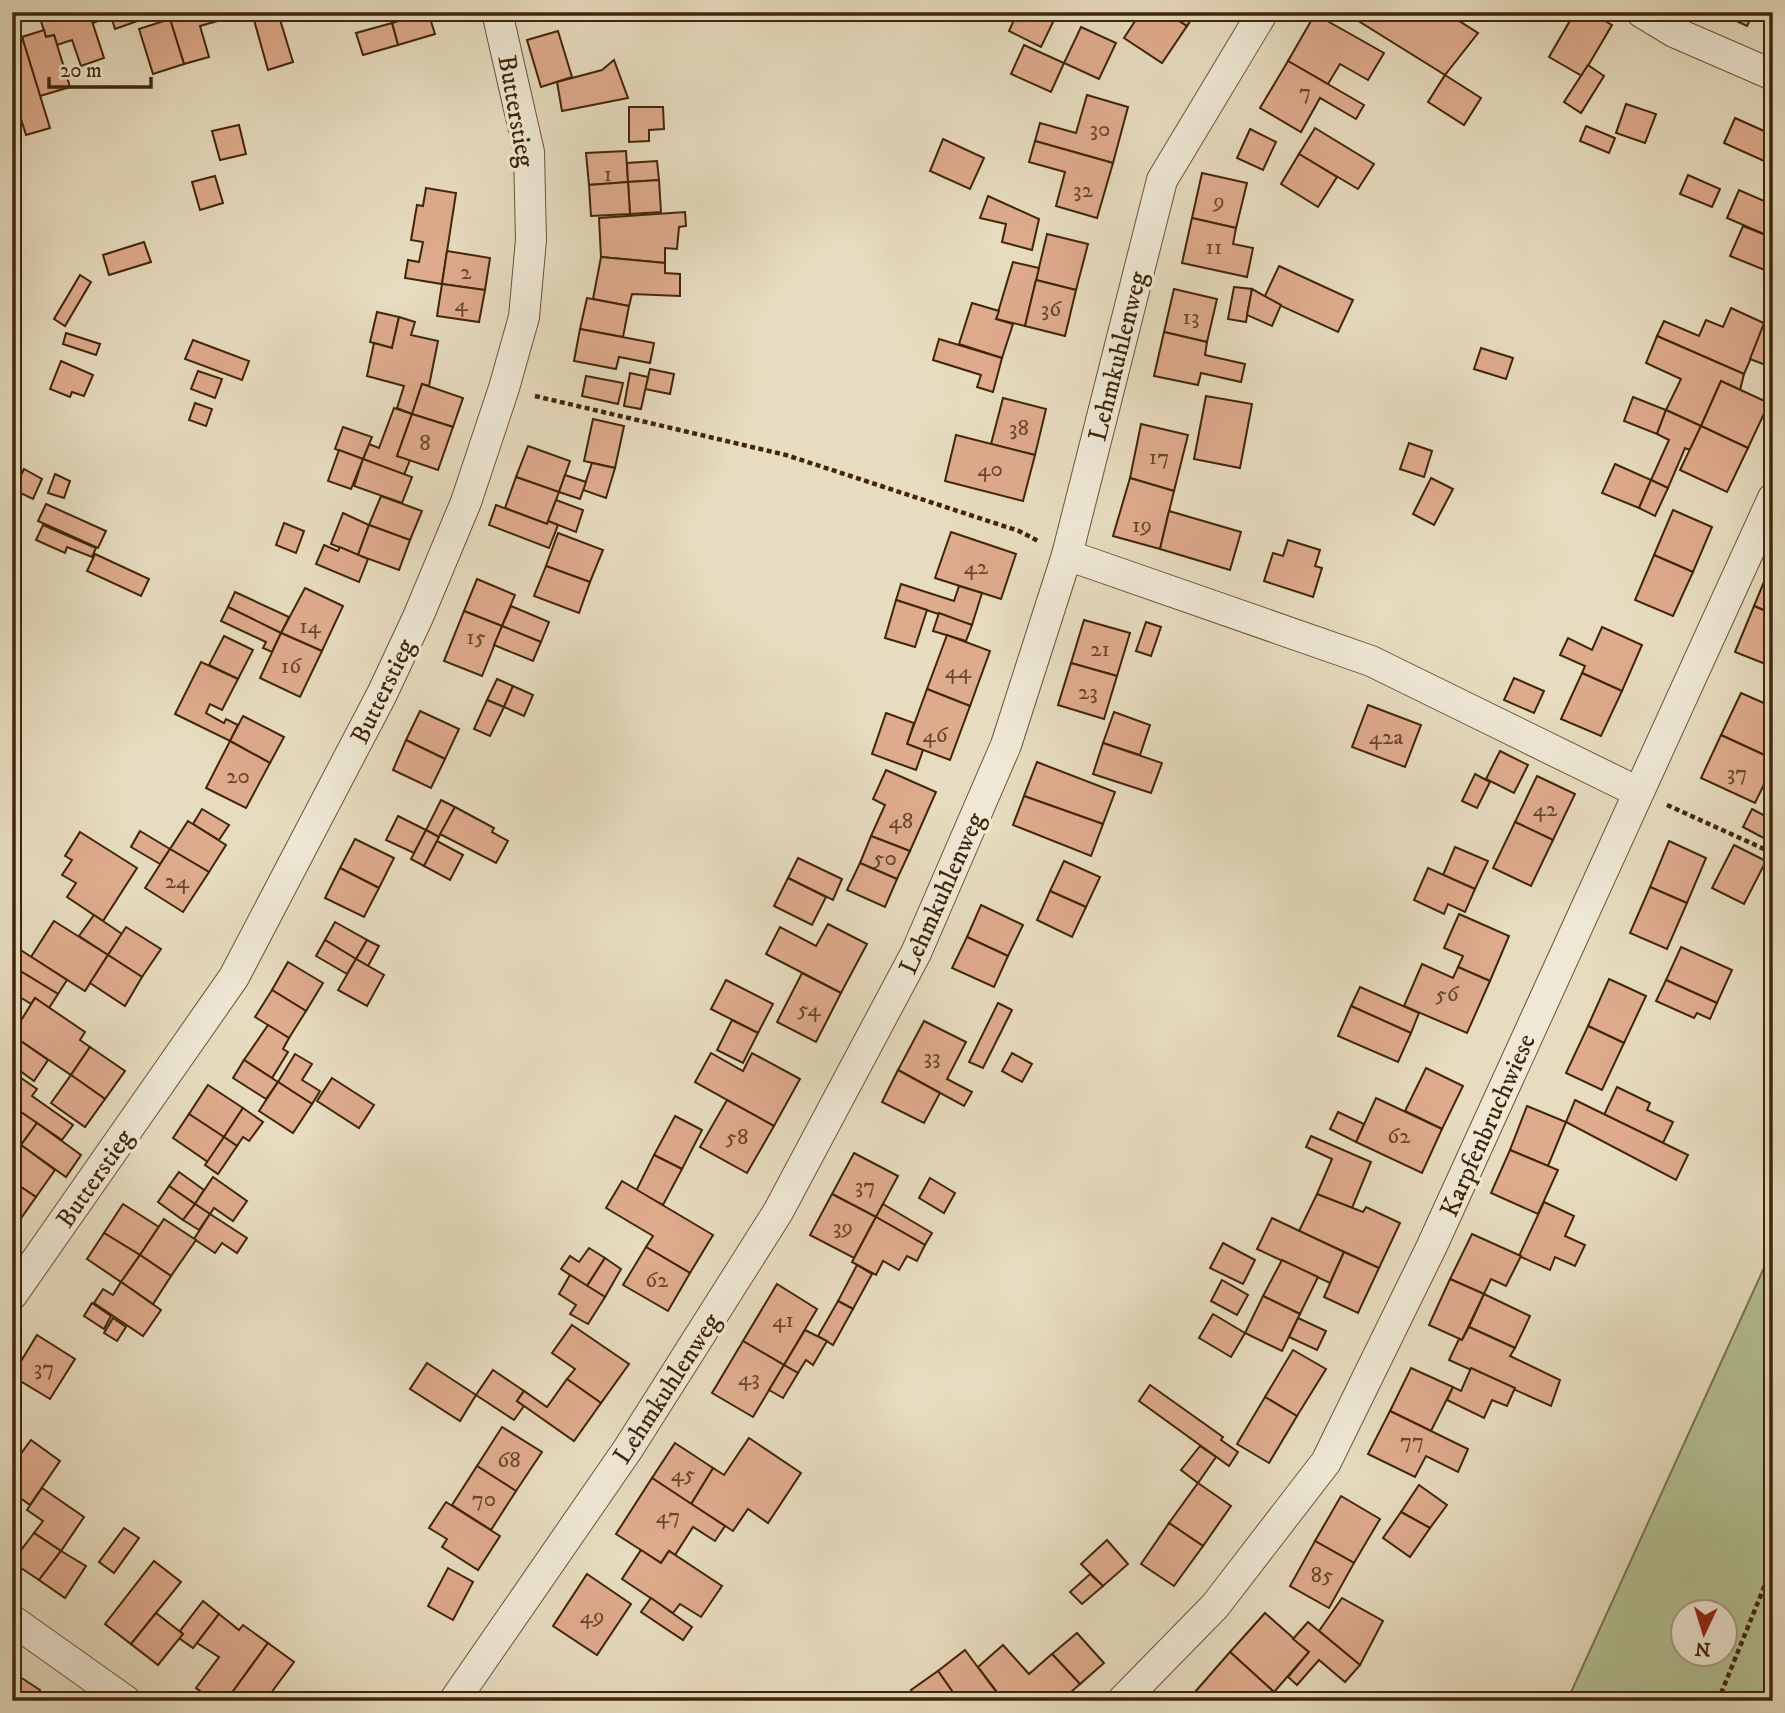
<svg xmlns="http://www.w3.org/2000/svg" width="1785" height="1713" font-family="'IM FELL DW Pica',serif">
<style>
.green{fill:#b3c194;stroke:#79744e;stroke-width:2;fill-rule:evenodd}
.building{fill:#dfab8d;stroke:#3f2609;stroke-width:2}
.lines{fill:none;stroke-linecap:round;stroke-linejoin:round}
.minor-casing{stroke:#695436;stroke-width:32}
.path{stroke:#3f2609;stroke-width:4.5;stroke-dasharray:5 3.5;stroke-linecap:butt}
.minor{stroke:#efe8d5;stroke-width:30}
.labels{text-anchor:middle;stroke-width:7;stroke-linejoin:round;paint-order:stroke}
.number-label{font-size:23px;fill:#67472a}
.street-label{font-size:26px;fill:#3f2609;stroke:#efe8d5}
</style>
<rect width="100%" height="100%" fill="#e7dcbf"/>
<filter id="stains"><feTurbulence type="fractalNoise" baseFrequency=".00286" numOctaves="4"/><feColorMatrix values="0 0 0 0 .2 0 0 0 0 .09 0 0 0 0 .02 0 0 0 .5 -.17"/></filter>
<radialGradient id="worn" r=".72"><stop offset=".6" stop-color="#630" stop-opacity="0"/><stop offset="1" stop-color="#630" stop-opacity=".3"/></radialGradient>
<path class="green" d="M1773,1248V1694L1770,1701H1567ZM1684,1612H1726V1654H1684Z"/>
<g class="building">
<path d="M38,12H89L104,58L81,66L72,40L57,45L54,35L46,37Z"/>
<path d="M89,12H141L143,19L115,29L111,16L93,23Z"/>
<path d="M231,12L232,17L200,26L209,57L184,64L168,13Z"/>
<path d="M305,12H335L308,21Z"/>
<path d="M428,12L435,34L398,45L392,23Z"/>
<path d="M1030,12H1038L1054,20L1041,47L1009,31L1017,13L1027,18Z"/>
<path d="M1141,12H1166L1187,26L1162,63L1124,38Z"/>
<path d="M1166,12H1196L1187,26Z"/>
<path d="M1344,12H1445L1478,33L1445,75Z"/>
<path d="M1575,12H1590L1612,25L1582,76L1549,57Z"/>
<path d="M1717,12H1754L1747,26Z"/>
<path d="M278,13L293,62L268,70L254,20Z"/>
<path d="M1315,14L1384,53L1368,80L1340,64L1328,84L1288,61Z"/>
<path d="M170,19L184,64L153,74L139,29Z"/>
<path d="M392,23L398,45L363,55L356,33Z"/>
<path d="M1081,27L1116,43L1099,79L1064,63Z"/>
<path d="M44,30L46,37L54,35L70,87L40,96L22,37Z"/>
<path d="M558,31L572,77L541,87L527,40Z"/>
<path d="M22,37L50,128L26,135L12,90V40Z"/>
<path d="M1024,45L1064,63L1051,92L1011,74Z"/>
<path d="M614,60L628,98L562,111L557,82L602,70Z"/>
<path d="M1288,61L1364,105L1356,119L1320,98L1301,132L1260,108Z"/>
<path d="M1588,65L1604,76L1581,113L1564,102Z"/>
<path d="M1445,75L1481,98L1464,125L1428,102Z"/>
<path d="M1087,95L1128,107L1113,163L1035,141L1040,123L1076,133Z"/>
<path d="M1626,104L1656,114L1645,143L1616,133Z"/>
<path d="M629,107H663L664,129L649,130V141L629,142Z"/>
<path d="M1735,118L1773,135V165L1724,143Z"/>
<path d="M239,125L246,154L220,160L212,131Z"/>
<path d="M1586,126L1615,138L1609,153L1580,141Z"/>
<path d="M1315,128L1374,164L1358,189L1299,154Z"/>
<path d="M1250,129L1276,142L1263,170L1237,158Z"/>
<path d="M943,139L984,158L970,189L930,171Z"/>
<path d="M1035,141L1113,163L1097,218L1056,206L1065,172L1029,162Z"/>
<path d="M626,151L628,182L589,185L586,153Z"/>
<path d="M1299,154L1337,177L1318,207L1281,184Z"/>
<path d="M657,161L659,180L628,182L627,163Z"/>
<path d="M1202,173L1247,183L1236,228L1192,218Z"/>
<path d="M1688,175L1720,189L1712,207L1680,194Z"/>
<path d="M215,176L223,203L200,210L192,182Z"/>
<path d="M659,180L661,212L630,214L628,182Z"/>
<path d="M628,182L630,214L591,216L589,185Z"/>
<path d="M1773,183V238L1727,218L1739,190L1764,201Z"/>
<path d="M426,188L456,193L442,284L405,278L408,260L419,262L423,242L411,240L417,205L423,206Z"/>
<path d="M988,196L1039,219L1032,250L1002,242L1006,224L980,218Z"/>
<path d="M685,212L686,226L679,227L677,249L665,248V263L601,257L599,218Z"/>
<path d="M1192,218L1236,228L1233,244L1253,248L1247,277L1182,263Z"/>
<path d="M1743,226L1773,238V257L1767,271L1730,256Z"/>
<path d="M1047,234L1088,244L1076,290L1036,280Z"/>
<path d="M144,242L151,262L109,275L103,255Z"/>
<path d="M447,251L490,258L485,290L442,284Z"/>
<path d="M601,257L665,263V273L680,274V296L632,294L629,306L593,299Z"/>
<path d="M1013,262L1039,268L1025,326L996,319Z"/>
<path d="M1279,266L1353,300L1338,332L1264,298Z"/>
<path d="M80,275L91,282L65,326L54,319Z"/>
<path d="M1036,280L1076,290L1065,336L1025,326Z"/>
<path d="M442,284L485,290L479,322L437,316Z"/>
<path d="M1234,287L1252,289L1246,322L1228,319Z"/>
<path d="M1174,289L1217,299L1207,342L1164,332Z"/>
<path d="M1252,289L1281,305L1272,326L1247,315Z"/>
<path d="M587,298L629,306L623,337L580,329Z"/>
<path d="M972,303L999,311L996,319L1013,324L1002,358L959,344Z"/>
<path d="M1731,308L1766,324L1744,374L1657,336L1664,321L1699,336L1706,320L1723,327Z"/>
<path d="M377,312L399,317L392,348L370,342Z"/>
<path d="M1768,313L1773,314V368L1750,359Z"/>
<path d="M399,317L415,322L411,335L438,341L429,386L422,384L412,414L397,408L404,386L367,376L374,343L392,348Z"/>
<path d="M580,329L654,343L650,363L619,357L616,369L574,361Z"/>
<path d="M1164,332L1207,342L1205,355L1245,364L1241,382L1201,373L1198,385L1154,376Z"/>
<path d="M66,333L100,344L96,355L63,344Z"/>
<path d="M1657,336L1744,374L1740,390L1721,381L1701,426L1666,410L1681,379L1646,363Z"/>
<path d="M939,339L1002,358L993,392L977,387L981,375L933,360Z"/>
<path d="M193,340L249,361L242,380L185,359Z"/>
<path d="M1481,348L1513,358L1506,379L1474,369Z"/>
<path d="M61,361L93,375L84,396L72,392L70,397L50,389Z"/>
<path d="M650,369L674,374L670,394L645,389Z"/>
<path d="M198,371L222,379L215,398L191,389Z"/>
<path d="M630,373L648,377L641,409L624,406Z"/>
<path d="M586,376L623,383L618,404L582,396Z"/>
<path d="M1721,381L1769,403L1748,448L1701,426Z"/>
<path d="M422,384L463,398L453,427L412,414Z"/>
<path d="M1206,396L1252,404L1240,468L1194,459Z"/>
<path d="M1633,397L1666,410L1657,434L1624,421Z"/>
<path d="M1003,398L1046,409L1035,455L991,444Z"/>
<path d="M195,403L212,409L206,426L189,420Z"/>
<path d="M394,408L412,414L397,456L410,460L404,475L363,459L369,444L379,448Z"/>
<path d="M1666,410L1701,426L1690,450L1685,448L1668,488L1651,480L1669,440L1657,434Z"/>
<path d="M412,414L453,427L438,470L397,456Z"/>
<path d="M593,419L624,426L615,468L584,461Z"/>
<path d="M1141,424L1188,435L1174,491L1130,478Z"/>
<path d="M1701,426L1748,448L1727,492L1680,470Z"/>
<path d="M343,427L372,437L363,459L335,449Z"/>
<path d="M956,435L1035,455L1023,501L945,481Z"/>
<path d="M1409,443L1432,451L1424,477L1400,469Z"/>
<path d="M528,446L570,461L559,492L516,477Z"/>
<path d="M339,450L363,459L351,489L328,481Z"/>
<path d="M363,459L412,477L402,503L354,486Z"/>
<path d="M592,463L615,468L606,498L583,490Z"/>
<path d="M1615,464L1651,480L1639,508L1602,493Z"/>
<path d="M24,469L42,479L33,499L14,490Z"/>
<path d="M55,474L70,481L64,498L48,493Z"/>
<path d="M565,475L586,482L580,499L559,492Z"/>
<path d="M516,477L559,492L547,524L505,508Z"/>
<path d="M1130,478L1174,491L1160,549L1113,536Z"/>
<path d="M1431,478L1453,489L1434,525L1413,514Z"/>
<path d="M1651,480L1668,488L1655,516L1639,508Z"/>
<path d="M381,496L422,511L410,540L369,525Z"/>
<path d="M556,500L583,510L576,532L548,521Z"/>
<path d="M46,504L106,531L98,548L38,521Z"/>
<path d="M496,505L547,524L548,521L558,525L549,548L489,525Z"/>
<path d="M1673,510L1712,527L1693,572L1654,555Z"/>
<path d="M1169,511L1241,532L1230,570L1160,549Z"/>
<path d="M343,513L369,525L358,555L331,544Z"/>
<path d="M284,523L304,531L296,553L276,545Z"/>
<path d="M43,525L96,548L92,557L67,547L65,553L36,540Z"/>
<path d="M369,525L410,540L399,570L358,555Z"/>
<path d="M951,532L1016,554L1001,599L935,578Z"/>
<path d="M558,533L603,550L590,582L546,566Z"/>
<path d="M1288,540L1320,550L1315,566L1322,568L1313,597L1264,581L1273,553L1283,556Z"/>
<path d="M324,545L338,551L340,547L368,559L359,582L316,564Z"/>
<path d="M95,554L149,579L141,596L87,571Z"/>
<path d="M1654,555L1693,572L1673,616L1635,600Z"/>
<path d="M1773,560V614L1754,606Z"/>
<path d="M546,566L590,582L579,613L534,596Z"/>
<path d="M477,579L515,595L502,626L464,611Z"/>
<path d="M901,584L954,601L959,586L982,593L972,625L896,600Z"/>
<path d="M305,588L343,606L322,651L281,633Z"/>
<path d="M235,592L289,617L281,633L228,607Z"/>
<path d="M896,600L927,610L915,647L885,638Z"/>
<path d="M511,606L549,622L541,642L502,626Z"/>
<path d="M1754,606L1773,614V667L1735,652Z"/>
<path d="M228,607L281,633L272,652L263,648L266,642L221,621Z"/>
<path d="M464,611L502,626L482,676L444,661Z"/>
<path d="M939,613L972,625L966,641L933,631Z"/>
<path d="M1084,620L1130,633L1117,676L1071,663Z"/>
<path d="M1146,622L1161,627L1151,656L1136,651Z"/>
<path d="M502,626L541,642L533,661L494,645Z"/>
<path d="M1602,627L1642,645L1622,691L1582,673L1585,666L1560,655L1568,638L1592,650Z"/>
<path d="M281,633L322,651L300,697L260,678Z"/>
<path d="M947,635L990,651L970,706L927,689Z"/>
<path d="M224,636L253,650L238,679L209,665Z"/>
<path d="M201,662L238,679L222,710L210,704L206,713L224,723L226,719L238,725L230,741L175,714Z"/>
<path d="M1071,663L1117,676L1104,719L1058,705Z"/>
<path d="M1582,673L1622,691L1601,736L1561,719Z"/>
<path d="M1514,678L1544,691L1534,713L1504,700Z"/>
<path d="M497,679L513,686L504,707L487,700Z"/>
<path d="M513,686L533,695L524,716L504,707Z"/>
<path d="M927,689L970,706L950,760L907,744Z"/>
<path d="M1741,693L1773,707V759L1721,735Z"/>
<path d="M487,700L504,707L490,736L474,729Z"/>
<path d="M1368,705L1421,725L1405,767L1352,747Z"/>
<path d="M420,711L459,729L445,759L406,740Z"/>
<path d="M1114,712L1150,725L1140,755L1103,743Z"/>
<path d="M886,713L914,723L907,744L923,750L916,770L872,754Z"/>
<path d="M243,716L284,737L270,763L230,741Z"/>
<path d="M1721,735L1773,759V766L1755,803L1701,778Z"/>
<path d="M406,740L445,759L431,788L393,770Z"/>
<path d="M230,741L270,763L246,808L206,788Z"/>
<path d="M1103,743L1162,763L1151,793L1093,774Z"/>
<path d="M1500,751L1528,765L1514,793L1486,779Z"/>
<path d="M1037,762L1115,792L1103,824L1024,796Z"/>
<path d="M886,770L936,792L910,851L871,836L885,805L873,799Z"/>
<path d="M1475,774L1490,782L1477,808L1462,801Z"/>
<path d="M1537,776L1575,794L1553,840L1515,822Z"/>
<path d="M1024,796L1103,824L1091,856L1013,825Z"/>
<path d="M441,800L455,807L439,837L426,830Z"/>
<path d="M455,807L494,828L492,832L508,841L496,863L440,834Z"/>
<path d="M202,809L229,825L219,840L193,824Z"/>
<path d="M1752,809L1773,820V843L1743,827Z"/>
<path d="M398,816L426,830L414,853L386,840Z"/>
<path d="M188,821L226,845L209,872L170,849Z"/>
<path d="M1515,822L1553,840L1531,886L1493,868Z"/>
<path d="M426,830L439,837L424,866L411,859Z"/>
<path d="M140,831L170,849L160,864L131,847Z"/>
<path d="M80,832L137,868L103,921L67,897L76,883L62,875L72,860L65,856Z"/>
<path d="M871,836L910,851L897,879L860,863Z"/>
<path d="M355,839L394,858L379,888L340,868Z"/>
<path d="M437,841L463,855L450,880L424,866Z"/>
<path d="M1669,841L1706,858L1687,903L1650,887Z"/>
<path d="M1734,845L1766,861L1744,904L1712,888Z"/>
<path d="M1455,847L1488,861L1475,889L1443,875Z"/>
<path d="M170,849L209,872L183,912L145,888Z"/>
<path d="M798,858L842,879L833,900L788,878Z"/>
<path d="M1064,861L1100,877L1086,907L1050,891Z"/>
<path d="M860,863L897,879L885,907L847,890Z"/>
<path d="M340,868L379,888L364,917L325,898Z"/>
<path d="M1428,868L1475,889L1465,912L1448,904L1444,914L1414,900Z"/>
<path d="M788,878L826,897L812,925L774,906Z"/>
<path d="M1650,887L1687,903L1667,949L1630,933Z"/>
<path d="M1050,891L1086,907L1072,937L1037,920Z"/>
<path d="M981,905L1023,925L1008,956L967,937Z"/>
<path d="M1459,914L1509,936L1490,981L1458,967L1463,956L1444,948Z"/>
<path d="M94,915L122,934L108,955L79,936Z"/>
<path d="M54,921L108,955L85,991L31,957Z"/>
<path d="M335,922L367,940L356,959L325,940Z"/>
<path d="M828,924L867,944L841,993L766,954L780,927L816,946Z"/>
<path d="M126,927L161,949L142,977L108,955Z"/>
<path d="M967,937L1008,956L994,987L952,968Z"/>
<path d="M325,940L356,959L347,974L316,956Z"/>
<path d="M367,940L379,946L368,966L356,959Z"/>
<path d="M16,947L67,980L58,994L12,966V953Z"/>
<path d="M1681,947L1732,970L1717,1003L1666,980Z"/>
<path d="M108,955L142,977L125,1006L90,983Z"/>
<path d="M356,959L384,975L367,1006L338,990Z"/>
<path d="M288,962L323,983L306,1011L272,990Z"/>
<path d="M1422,964L1453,978L1458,967L1490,981L1467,1033L1404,1006Z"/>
<path d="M12,966L58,994L49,1008L35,998L31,1004L12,992Z"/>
<path d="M802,973L841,993L816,1042L777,1022Z"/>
<path d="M1609,979L1646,996L1624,1043L1588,1026Z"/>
<path d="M726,980L773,1004L758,1033L711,1009Z"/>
<path d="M1666,980L1717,1003L1710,1019L1697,1013L1694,1018L1656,1001Z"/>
<path d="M1360,987L1419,1013L1411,1033L1351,1006Z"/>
<path d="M272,990L306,1011L289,1038L255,1017Z"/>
<path d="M35,998L85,1032L80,1040L90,1047L71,1075L12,1035Z"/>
<path d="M998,1003L1012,1010L983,1068L969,1062Z"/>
<path d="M1351,1006L1411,1033L1398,1062L1338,1036Z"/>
<path d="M732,1020L758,1033L743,1063L717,1050Z"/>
<path d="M924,1021L966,1042L947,1079L972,1092L964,1106L898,1070Z"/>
<path d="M268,1025L289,1038L283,1049L288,1052L272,1078L244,1060Z"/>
<path d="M1588,1026L1624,1043L1602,1090L1566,1073Z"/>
<path d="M12,1035L48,1060L34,1081L12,1065Z"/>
<path d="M90,1047L125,1071L105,1099L71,1075Z"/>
<path d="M711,1053L743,1071L752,1053L800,1079L774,1126L695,1082Z"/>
<path d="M1012,1053L1032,1064L1022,1082L1002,1071Z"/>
<path d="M295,1054L312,1064L302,1080L320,1091L312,1104L278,1082Z"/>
<path d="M244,1060L278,1082L266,1099L233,1078Z"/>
<path d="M1426,1068L1463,1086L1442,1129L1405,1111Z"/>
<path d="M898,1070L940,1093L924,1123L882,1102Z"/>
<path d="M71,1075L105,1099L85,1127L51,1103Z"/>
<path d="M21,1078L37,1089L32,1096L73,1125L62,1140L12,1106V1081L16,1084Z"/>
<path d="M332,1078L374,1105L359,1128L317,1101Z"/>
<path d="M278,1082L312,1104L293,1133L259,1111Z"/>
<path d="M208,1085L243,1108L224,1137L189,1114Z"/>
<path d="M1617,1087L1650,1103L1647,1110L1673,1122L1663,1143L1604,1115Z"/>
<path d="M1376,1098L1442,1129L1422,1173L1356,1142Z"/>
<path d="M727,1100L774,1126L747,1173L700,1147Z"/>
<path d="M1575,1100L1688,1155L1676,1180L1566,1122Z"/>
<path d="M12,1106L37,1123L21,1145L12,1140Z"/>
<path d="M1527,1106L1566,1122L1548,1166L1510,1150Z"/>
<path d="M243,1108L263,1122L249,1141L243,1137L237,1146L224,1137Z"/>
<path d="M1338,1112L1364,1124L1356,1142L1330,1129Z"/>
<path d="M189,1114L224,1137L208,1162L173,1138Z"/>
<path d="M675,1116L702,1130L682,1169L654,1155Z"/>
<path d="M37,1123L81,1155L66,1177L21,1145Z"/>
<path d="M1311,1136L1371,1162L1352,1208L1317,1194L1332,1159L1306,1147Z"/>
<path d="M224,1137L237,1146L218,1174L205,1165Z"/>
<path d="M21,1145L55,1170L36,1197L12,1181V1158Z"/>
<path d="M1510,1150L1558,1170L1538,1214L1491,1193Z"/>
<path d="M854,1153L898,1176L876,1217L832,1194Z"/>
<path d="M654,1155L682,1169L663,1205L636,1191Z"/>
<path d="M179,1172L204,1190L195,1204L169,1186Z"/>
<path d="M213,1177L247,1201L233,1221L214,1208L210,1214L195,1204Z"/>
<path d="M930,1178L955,1193L944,1213L919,1198Z"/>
<path d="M12,1181L36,1197L17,1224L12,1221Z"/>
<path d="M622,1181L713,1235L690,1273L646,1247L653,1236L606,1208Z"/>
<path d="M169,1186L195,1204L183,1220L158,1202Z"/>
<path d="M832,1194L876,1217L854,1258L810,1235Z"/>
<path d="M1317,1194L1363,1212L1366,1207L1400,1223L1379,1268L1299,1231Z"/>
<path d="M1544,1202L1574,1216L1565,1236L1585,1245L1575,1266L1555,1257L1550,1270L1519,1256Z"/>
<path d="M123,1204L159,1227L140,1255L104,1233Z"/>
<path d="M195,1204L210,1214L199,1230L183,1220Z"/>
<path d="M883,1204L932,1233L925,1245L876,1217Z"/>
<path d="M210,1214L247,1238L237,1253L222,1243L215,1253L194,1239Z"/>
<path d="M876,1217L925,1245L917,1261L907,1256L899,1270L883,1261L876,1275L852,1262Z"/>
<path d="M1272,1218L1344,1252L1330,1283L1257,1249Z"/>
<path d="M164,1219L196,1240L171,1276L140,1255Z"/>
<path d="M104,1233L140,1255L121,1282L87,1259Z"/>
<path d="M1472,1234L1521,1256L1506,1286L1491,1279L1484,1294L1450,1279Z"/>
<path d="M1223,1243L1255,1260L1243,1284L1210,1268Z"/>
<path d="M646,1247L690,1273L668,1311L623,1285Z"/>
<path d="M589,1248L605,1258L587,1286L561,1269L570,1256L579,1262Z"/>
<path d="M1344,1252L1379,1268L1358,1313L1324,1297Z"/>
<path d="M140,1255L171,1276L153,1304L121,1282Z"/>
<path d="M605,1258L621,1269L605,1297L587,1286Z"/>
<path d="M1282,1260L1318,1277L1300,1314L1263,1296Z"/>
<path d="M857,1265L872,1274L853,1309L838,1301Z"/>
<path d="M570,1275L605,1297L588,1324L570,1314L576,1305L559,1294Z"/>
<path d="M1450,1279L1484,1294L1462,1340L1429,1325Z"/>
<path d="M1222,1280L1248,1295L1237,1315L1211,1301Z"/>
<path d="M121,1282L161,1310L143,1336L94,1303L103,1289L113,1295Z"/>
<path d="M777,1284L817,1309L784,1365L743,1341Z"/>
<path d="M1484,1294L1530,1316L1515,1348L1469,1327Z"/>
<path d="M1263,1296L1300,1314L1282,1351L1245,1333Z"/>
<path d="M838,1301L853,1309L833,1345L818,1336Z"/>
<path d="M92,1303L111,1316L104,1329L84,1316Z"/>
<path d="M1213,1314L1245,1333L1231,1357L1199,1338Z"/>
<path d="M113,1318L126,1327L117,1341L104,1333Z"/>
<path d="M1298,1318L1326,1331L1317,1350L1289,1337Z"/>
<path d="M572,1325L629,1364L601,1403L567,1379L575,1369L552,1353Z"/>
<path d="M1469,1327L1515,1348L1510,1356L1560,1380L1551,1406L1449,1360L1459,1339L1462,1340Z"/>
<path d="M805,1330L827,1341L813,1365L806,1360L798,1373L784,1365Z"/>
<path d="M37,1335L75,1359L50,1399L12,1376Z"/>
<path d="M743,1341L784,1365L753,1417L712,1393Z"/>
<path d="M1293,1350L1326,1369L1297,1416L1265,1397Z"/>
<path d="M427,1363L476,1395L460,1421L410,1389Z"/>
<path d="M784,1365L798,1373L783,1398L769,1390Z"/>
<path d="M1411,1368L1453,1387L1431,1431L1390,1411Z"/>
<path d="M1471,1368L1515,1388L1507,1406L1492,1400L1484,1418L1447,1400L1453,1387L1461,1391Z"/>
<path d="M493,1370L524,1391L517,1401L524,1406L514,1420L476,1395Z"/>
<path d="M567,1379L601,1403L574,1441L517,1401L524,1391L547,1407Z"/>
<path d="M1150,1385L1223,1437L1221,1440L1238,1452L1229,1466L1139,1401Z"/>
<path d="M1265,1397L1297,1416L1269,1463L1237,1444Z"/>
<path d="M1390,1411L1468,1449L1458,1472L1426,1456L1415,1477L1368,1454Z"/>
<path d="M502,1427L542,1452L516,1491L477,1466Z"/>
<path d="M749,1438L801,1473L768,1523L748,1509L733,1531L691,1504L713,1468L724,1475Z"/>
<path d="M31,1440L60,1461L30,1505L12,1492V1466Z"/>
<path d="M675,1443L713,1468L691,1504L652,1478Z"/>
<path d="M1200,1446L1216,1457L1198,1483L1181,1470Z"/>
<path d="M477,1466L516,1491L491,1530L452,1505Z"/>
<path d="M652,1478L725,1526L715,1541L693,1527L675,1555L669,1551L661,1563L616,1534Z"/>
<path d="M1198,1483L1231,1506L1203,1546L1169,1523Z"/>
<path d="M1419,1485L1447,1505L1430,1528L1401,1512Z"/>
<path d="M42,1488L84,1517L61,1551L34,1533L43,1521L27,1510Z"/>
<path d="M1341,1496L1380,1519L1354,1563L1315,1541Z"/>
<path d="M446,1502L500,1536L478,1570L442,1547L447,1539L429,1528Z"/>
<path d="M1401,1512L1430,1528L1410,1557L1383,1538Z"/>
<path d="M1169,1523L1203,1546L1174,1586L1141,1564Z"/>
<path d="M124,1528L139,1538L114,1573L99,1562Z"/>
<path d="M34,1533L61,1551L39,1580L12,1562Z"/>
<path d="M1107,1540L1128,1564L1103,1586L1081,1564Z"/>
<path d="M1315,1541L1354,1563L1329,1608L1290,1586Z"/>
<path d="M641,1550L661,1563L669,1551L722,1586L701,1617L680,1604L673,1613L622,1579Z"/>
<path d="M61,1551L86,1566L65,1598L39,1580Z"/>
<path d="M154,1561L181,1582L131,1644L105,1624Z"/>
<path d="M448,1568L473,1582L453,1620L428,1606Z"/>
<path d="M587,1574L631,1604L597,1655L553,1626Z"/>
<path d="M1090,1574L1103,1586L1082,1604L1070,1592Z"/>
<path d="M651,1598L692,1627L683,1640L641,1612Z"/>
<path d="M1342,1598L1383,1621L1360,1665L1319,1631Z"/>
<path d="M203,1601L219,1614L193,1648L179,1638L183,1634L180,1631Z"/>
<path d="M156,1613L183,1634L158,1665L131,1644Z"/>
<path d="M1265,1613L1309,1652L1274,1692L1230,1652Z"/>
<path d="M219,1614L239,1630L243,1625L268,1643L226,1701H213L196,1688L219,1657L197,1643Z"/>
<path d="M1308,1622L1360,1665L1345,1682L1319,1660L1297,1685L1288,1677L1309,1652L1293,1639Z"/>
<path d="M1077,1633L1104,1663L1080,1684L1052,1654Z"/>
<path d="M268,1643L294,1662L265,1701H226Z"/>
<path d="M1003,1645L1029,1674L1052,1654L1080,1684L1061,1701H1004L978,1667Z"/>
<path d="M965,1650L1000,1697L995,1701H959L938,1671Z"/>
<path d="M1230,1652L1274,1692L1266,1701H1206L1195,1692Z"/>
<path d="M938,1671L959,1701H919L911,1690Z"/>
<path d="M14,1673L40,1690L33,1701H12Z"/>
</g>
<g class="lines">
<defs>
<g id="minor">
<path d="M1641,12L1674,32L1773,75"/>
<path d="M1067,555L1371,661L1638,792"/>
<path d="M12,1295L234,977L382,694L418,617L466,502L504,388L524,317L531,240L529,152L497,12"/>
<path d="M12,1620L126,1701"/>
<path d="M454,1701L628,1449L778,1212L916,953L1006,745L1067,555L1162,180L1263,12"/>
<path d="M1122,1701L1215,1606L1326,1462L1431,1248L1773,498"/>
</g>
</defs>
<use href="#minor" class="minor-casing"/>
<g class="path">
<path d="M535,396L786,455L1019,531L1040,542"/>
<path d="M1667,805L1773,853"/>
<path d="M1718,1701L1773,1565"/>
</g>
<use href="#minor" class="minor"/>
</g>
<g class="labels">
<g class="number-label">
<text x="1305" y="99">7</text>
<text x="1100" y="136">30</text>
<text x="608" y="181">1</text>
<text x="1083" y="197">32</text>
<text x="1219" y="208">9</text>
<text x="1214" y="254">11</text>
<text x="466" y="279">2</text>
<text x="461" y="311">4</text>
<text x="1051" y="316">36</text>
<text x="1191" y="324">13</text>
<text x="1019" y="435">38</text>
<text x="425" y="450">8</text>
<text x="1159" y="464">17</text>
<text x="990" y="476">40</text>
<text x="1142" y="532">19</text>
<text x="976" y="574">42</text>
<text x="310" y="633">14</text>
<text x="476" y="644">15</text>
<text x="1100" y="656">21</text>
<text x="291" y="673">16</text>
<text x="958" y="678">44</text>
<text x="1088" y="699">23</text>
<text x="935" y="742">46</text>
<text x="1386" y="744">42a</text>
<text x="1737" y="780">37</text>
<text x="238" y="783">20</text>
<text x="1545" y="816">42</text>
<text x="901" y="828">48</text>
<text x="885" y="865">50</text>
<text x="177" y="888">24</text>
<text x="1447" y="1001">56</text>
<text x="809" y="1016">54</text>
<text x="932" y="1064">33</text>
<text x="1399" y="1143">62</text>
<text x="737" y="1144">58</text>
<text x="865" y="1193">37</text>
<text x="843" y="1234">39</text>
<text x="657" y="1287">62</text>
<text x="783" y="1327">41</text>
<text x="44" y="1375">37</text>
<text x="749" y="1385">43</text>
<text x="1412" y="1448">77</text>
<text x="509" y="1467">68</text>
<text x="683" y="1481">45</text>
<text x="484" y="1506">70</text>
<text x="668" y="1523">47</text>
<text x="1322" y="1582">85</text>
<text x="592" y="1623">49</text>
</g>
<g class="street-label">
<text transform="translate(517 111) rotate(80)" y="9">Butterstieg</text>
<text transform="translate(1117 356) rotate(-76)" y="9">Lehmkuhlenweg</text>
<text transform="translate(382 691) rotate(-64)" y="9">Butterstieg</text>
<text transform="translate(941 893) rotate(-66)" y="9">Lehmkuhlenweg</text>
<text transform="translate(1487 1125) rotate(-66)" y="9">Karpfenbruchwiese</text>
<text transform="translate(94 1178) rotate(-55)" y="9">Butterstieg</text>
<text transform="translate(666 1388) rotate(-57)" y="9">Lehmkuhlenweg</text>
</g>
</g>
<rect width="1785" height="1713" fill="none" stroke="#e7dcbf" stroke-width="42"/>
<rect x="14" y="14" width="1757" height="1685" fill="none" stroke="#3f2609" stroke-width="3.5"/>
<rect x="21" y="21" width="1743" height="1671" fill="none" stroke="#3f2609" stroke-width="2"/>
<g transform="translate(1704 1633) rotate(184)"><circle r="33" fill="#efe8d5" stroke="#a99a83" stroke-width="2"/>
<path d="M0-5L12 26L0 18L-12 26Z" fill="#8f2418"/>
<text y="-10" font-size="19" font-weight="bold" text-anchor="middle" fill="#3f2609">N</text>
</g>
<path d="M49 77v10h102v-10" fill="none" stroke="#3f2609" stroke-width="3.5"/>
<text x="60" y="77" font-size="21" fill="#3f2609" stroke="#efe8d5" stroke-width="5" paint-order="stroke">20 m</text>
<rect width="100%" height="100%" filter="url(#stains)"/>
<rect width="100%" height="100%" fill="url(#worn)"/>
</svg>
